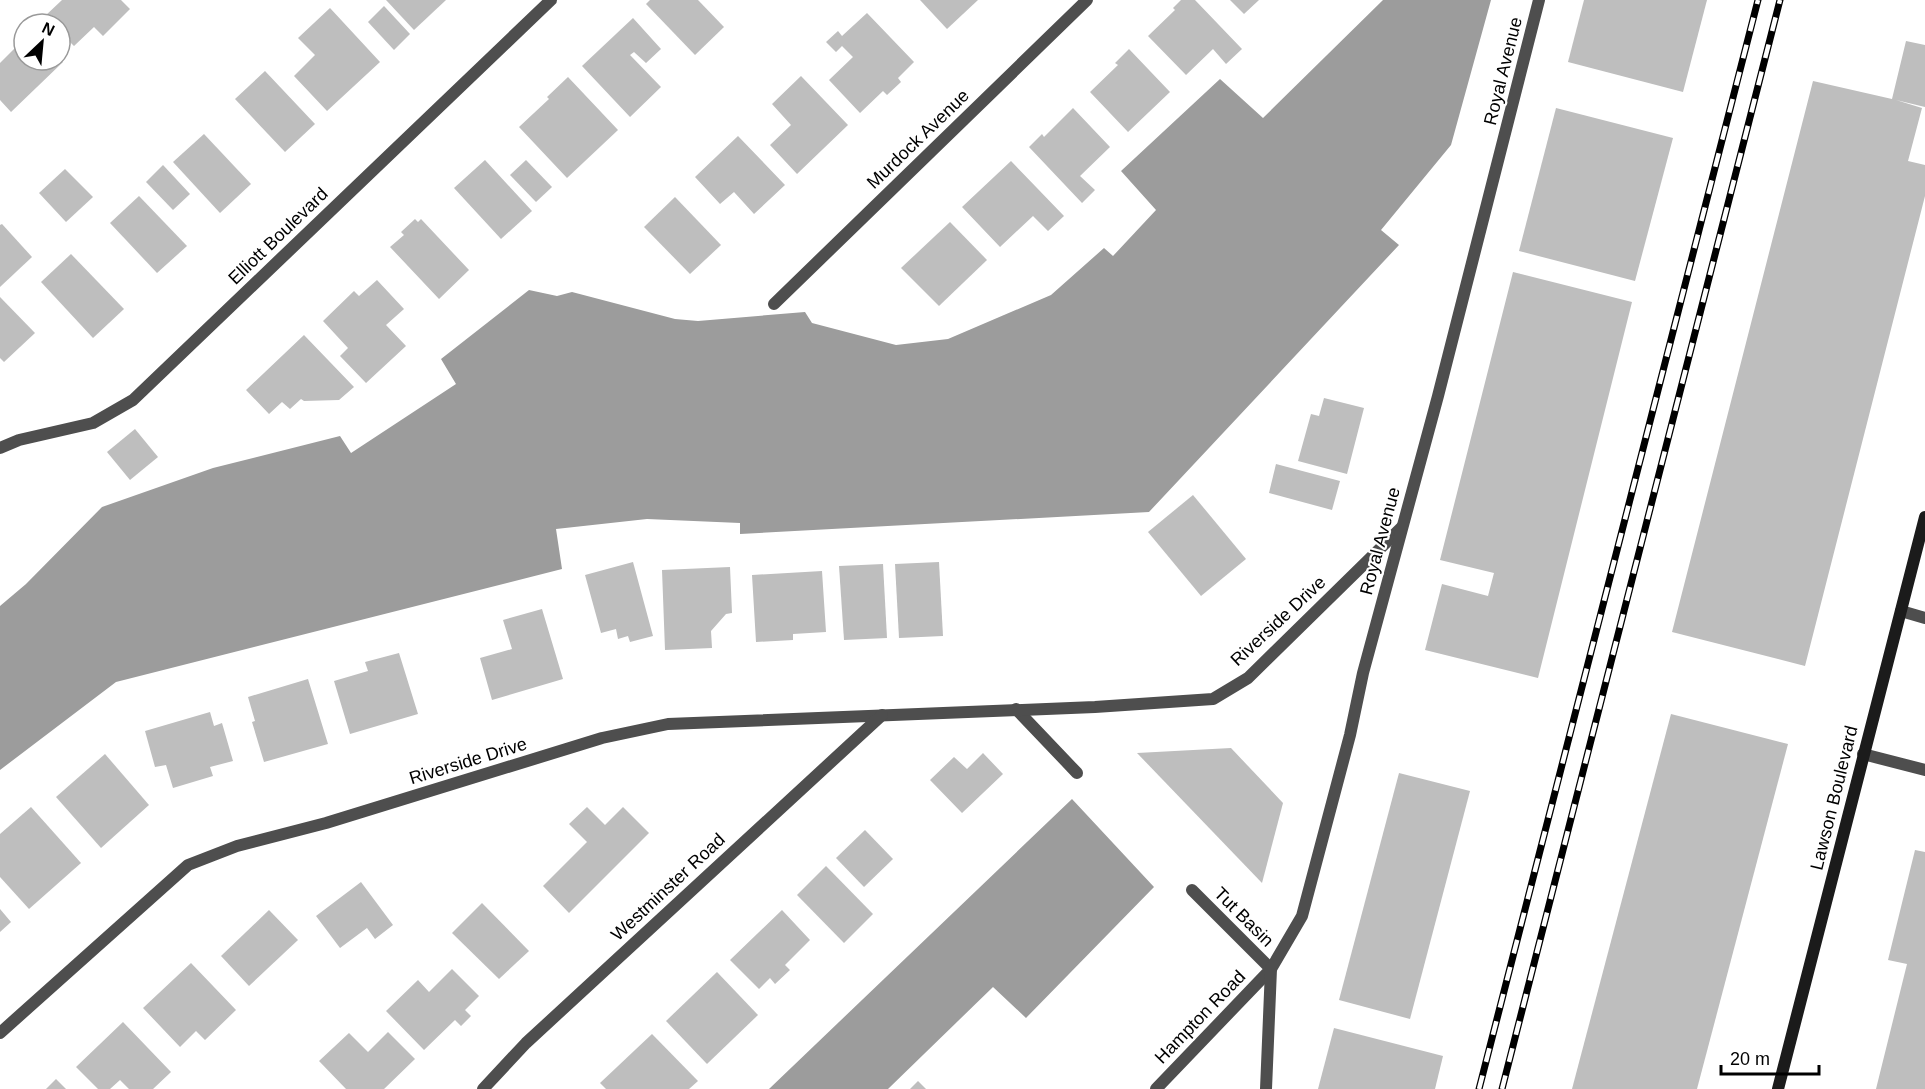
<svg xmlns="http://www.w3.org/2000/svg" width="1925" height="1089" font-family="Helvetica,sans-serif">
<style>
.water{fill:#9c9c9c}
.building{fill:#bebebe}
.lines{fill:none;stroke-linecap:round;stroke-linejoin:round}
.service{stroke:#4e4e4e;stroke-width:12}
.minor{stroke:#4e4e4e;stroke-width:12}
.secondary{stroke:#1b1b1b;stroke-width:12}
.rail-casing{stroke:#000;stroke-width:7}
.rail{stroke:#fff;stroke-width:4.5;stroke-dasharray:14;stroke-linecap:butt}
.labels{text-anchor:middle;stroke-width:4.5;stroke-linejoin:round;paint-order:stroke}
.street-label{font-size:18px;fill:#000;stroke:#fff}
</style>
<rect width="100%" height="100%" fill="#fff"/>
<g class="water">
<path d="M1383,0H1491L1451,145L1381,230L1399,245L1149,512L740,534V523L647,519L556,529L562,569L116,682L0,770V606L26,584L102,507L213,468L340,436L351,453L456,384L441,359L529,290L557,296L572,292L675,319L698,321L805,312L812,323L896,345L948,339L1051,295L1104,248L1113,256L1156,210L1121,171L1220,79L1263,118Z"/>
<path d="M1072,799L1154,887L1026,1018L993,987L888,1089H769Z"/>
</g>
<g class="building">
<path d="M62,0H121L130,9L103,36L94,27L74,46L60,32V24H52L44,17Z"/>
<path d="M386,0H446L414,30Z"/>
<path d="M650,0H698L724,27L695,55L646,4Z"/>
<path d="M920,0H978L947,29Z"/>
<path d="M1181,0H1195L1242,49L1226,64L1213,49L1186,75L1148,36L1175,10L1173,8Z"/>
<path d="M1230,0H1259L1244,14Z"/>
<path d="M1584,0H1707L1683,92L1568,62Z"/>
<path d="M384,6L410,34L394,50L368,22Z"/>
<path d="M330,8L380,62L327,111L294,76L315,55L298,38Z"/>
<path d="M867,13L914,62L898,78L901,82L887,95L883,91L860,113L829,80L853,57L842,46L836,52L826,42L838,31L842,36Z"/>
<path d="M633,18L661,49L646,63L634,52L630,55L661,87L630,117L582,66Z"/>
<path d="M24,39V60H60L63,62L11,112L0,100V63Z"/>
<path d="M1906,41L1925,45V107L1896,100L1922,108L1908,161L1925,165V196L1805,666L1672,632L1813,81L1892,99Z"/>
<path d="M1129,49L1170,92L1128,132L1090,92L1118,65L1115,63Z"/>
<path d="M265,71L315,124L285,152L235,99Z"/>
<path d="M801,76L848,125L797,174L770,145L791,125L772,104Z"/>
<path d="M568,77L618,130L567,178L519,127L549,99L547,97Z"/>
<path d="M1073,108L1110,147L1080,176L1095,190L1082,203L1029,147L1042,134L1044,137Z"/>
<path d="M1556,108L1673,138L1635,281L1519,251Z"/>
<path d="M204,134L251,184L220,213L173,162Z"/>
<path d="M738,136L785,185L754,214L734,192L720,204L695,177Z"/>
<path d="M485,160L532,211L501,239L454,188Z"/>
<path d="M526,160L552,187L536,202L510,175Z"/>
<path d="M1011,161L1064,216L1048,231L1033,216L1000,247L962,207Z"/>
<path d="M163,165L190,194L173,210L146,182Z"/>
<path d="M65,169L93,197L66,222L39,193Z"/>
<path d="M139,196L187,246L157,273L110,223Z"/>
<path d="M675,197L721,245L690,274L644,227Z"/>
<path d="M415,219L418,222L421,219L469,270L439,299L390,247L404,235L401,232Z"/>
<path d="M950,222L987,260L939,306L901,268Z"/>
<path d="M2,224L32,257L0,287V225Z"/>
<path d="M71,254L124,309L93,338L41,282Z"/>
<path d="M1513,272L1632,302L1538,678L1425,650L1442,584L1488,596L1494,573L1440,560Z"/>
<path d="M377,280L404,309L386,325L406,346L366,383L340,356L348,348L323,321L354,291L359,296Z"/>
<path d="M0,297L35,333L4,362L0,358Z"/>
<path d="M304,335L354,387L339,400L304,401L301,399L290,409L282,402L269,414L246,390Z"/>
<path d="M1324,398L1364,408L1347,474L1298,461L1311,414L1319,416Z"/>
<path d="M135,429L158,457L130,480L107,452Z"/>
<path d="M1276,464L1340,481L1332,510L1269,493Z"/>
<path d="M1193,495L1246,559L1201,596L1148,532Z"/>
<path d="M633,562L653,636L630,642L628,636L618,639L616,629L601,633L585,575Z"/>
<path d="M939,562L943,636L899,638L895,564Z"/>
<path d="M883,564L887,638L844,640L839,566Z"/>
<path d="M730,567L732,613L726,614L711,631L712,648L665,650L662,570Z"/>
<path d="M822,571L826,632L793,634V640L756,642L752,575Z"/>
<path d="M542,609L563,679L492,700L480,658L512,649L503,620Z"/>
<path d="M399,653L418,714L350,734L334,681L368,671L365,662Z"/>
<path d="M308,679L328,744L264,762L252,722L255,721L248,697Z"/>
<path d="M210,712L214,726L222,723L233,761L210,767L213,776L173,788L166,765L155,767L145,731Z"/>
<path d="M1671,714L1788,744L1697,1089H1572Z"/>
<path d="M1231,748L1283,803L1262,883L1137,753Z"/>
<path d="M983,753L1003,774L962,813L930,780L954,757L967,769Z"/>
<path d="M105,754L149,805L101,848L56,797Z"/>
<path d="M1399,773L1470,791L1410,1019L1339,1000Z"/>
<path d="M31,807L81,863L29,909L0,877V834Z"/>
<path d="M587,807L605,825L623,807L649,833L569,913L543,886L587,842L569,824Z"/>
<path d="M865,830L893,859L864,887L836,858Z"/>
<path d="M1915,850L1925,852V1089H1876L1907,964L1888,960Z"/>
<path d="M826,866L873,914L844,943L797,895Z"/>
<path d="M361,882L393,925L375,939L367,928L340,948L316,916Z"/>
<path d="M482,903L529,951L499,979L452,933Z"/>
<path d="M0,909L11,922L0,932Z"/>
<path d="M269,910L298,940L249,986L221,956Z"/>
<path d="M782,910L810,940L785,965L790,970L775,984L770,978L759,989L730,960Z"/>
<path d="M191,963L236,1010L205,1040L196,1031L180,1047L143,1008Z"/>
<path d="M452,969L479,996L465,1010L471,1016L461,1026L455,1020L424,1050L386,1011L418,980L429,992Z"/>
<path d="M717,972L758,1015L707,1064L666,1021Z"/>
<path d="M123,1022L171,1072L153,1089H129L120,1080L110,1089H98L76,1067Z"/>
<path d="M1334,1028L1443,1056L1435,1089H1318Z"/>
<path d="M388,1032L415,1059L384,1089H346L319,1061L349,1033L368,1052Z"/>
<path d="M652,1034L698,1081L689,1089H606L600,1083Z"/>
<path d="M56,1079L66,1089H46Z"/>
<path d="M918,1081L926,1089H910Z"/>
</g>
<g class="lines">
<g class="service">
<path d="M1901,611L1925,618"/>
<path d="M1863,754L1925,770"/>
</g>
<g class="minor">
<path d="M774,304L1087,0"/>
<path d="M0,448L19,440L93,423L133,400L551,0"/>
<path d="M1016,709L1077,773"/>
<path d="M0,1033L188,865L237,846L326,823L602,738L668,724L1095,707L1213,699L1248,678L1402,527"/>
<path d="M483,1089L526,1043L882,715"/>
<path d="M1156,1089L1271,969L1192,890"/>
<path d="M1266,1089L1271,969L1302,916L1350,735L1363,673L1438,396L1539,0"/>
</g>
<path class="secondary" d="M1778,1089L1925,517"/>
<defs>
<g id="rail">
<path d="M1479,1089L1758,0"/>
<path d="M1502,1089L1780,0"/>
</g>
</defs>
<use href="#rail" class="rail-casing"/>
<use href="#rail" class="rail"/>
</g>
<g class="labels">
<g class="street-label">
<text transform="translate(1503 71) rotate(-76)" y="6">Royal Avenue</text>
<text transform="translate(918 139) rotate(-44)" y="6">Murdock Avenue</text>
<text transform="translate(278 236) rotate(-44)" y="6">Elliott Boulevard</text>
<text transform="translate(1380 541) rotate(-75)" y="6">Royal Avenue</text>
<text transform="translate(1278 621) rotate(-43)" y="6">Riverside Drive</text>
<text transform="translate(468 761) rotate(-17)" y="6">Riverside Drive</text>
<text transform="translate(1834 798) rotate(-76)" y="6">Lawson Boulevard</text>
<text transform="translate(668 887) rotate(-43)" y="6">Westminster Road</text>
<text transform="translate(1244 917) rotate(45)" y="6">Tut Basin</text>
<text transform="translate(1200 1017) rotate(-46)" y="6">Hampton Road</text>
</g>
</g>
<g transform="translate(42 42) rotate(26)"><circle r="28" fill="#ffffff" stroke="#999999" stroke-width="1.5"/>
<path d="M0-4.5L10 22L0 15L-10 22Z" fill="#000000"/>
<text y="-9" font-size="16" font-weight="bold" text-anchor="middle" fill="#000000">N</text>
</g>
<path d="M1721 1065v9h98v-9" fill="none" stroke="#000000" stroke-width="3"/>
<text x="1730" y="1065" font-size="18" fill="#000000" stroke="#ffffff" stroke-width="4.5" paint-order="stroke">20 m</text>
</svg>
